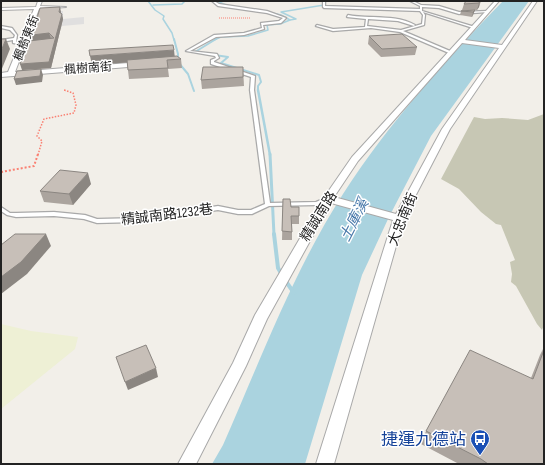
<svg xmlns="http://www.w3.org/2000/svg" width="545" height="465" font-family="'Sofia Sans Condensed','Noto Sans TC',sans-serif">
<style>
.residential{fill:#e0dfdf}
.construction{fill:#c7c7b4}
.farmland{fill:#eef0d5}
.water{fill:#aad3df}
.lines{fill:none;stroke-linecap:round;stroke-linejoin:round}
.stream-far4{stroke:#aad3df;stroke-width:1.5}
.stream-far3{stroke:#aad3df;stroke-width:2}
.stream-far2{stroke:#aad3df;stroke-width:2.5}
.stream-far1{stroke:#aad3df;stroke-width:3}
.stream{stroke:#aad3df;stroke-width:4}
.service-casing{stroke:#a9a9a9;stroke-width:2.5}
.minor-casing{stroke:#a9a9a9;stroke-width:2}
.path-far2{stroke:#fa8072;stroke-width:1;stroke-dasharray:1 1;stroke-linecap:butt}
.path-far1{stroke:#fa8072;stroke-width:1.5;stroke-dasharray:1.5 1.5;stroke-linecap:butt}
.path{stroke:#fa8072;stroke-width:2;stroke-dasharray:2 2;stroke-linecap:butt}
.service{fill:#fff;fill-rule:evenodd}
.minor{fill:#fff;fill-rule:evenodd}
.wall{fill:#aba49e}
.shaded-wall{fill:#8b8681}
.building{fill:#c7bfb8;stroke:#8b8681}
.labels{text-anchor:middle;stroke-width:3;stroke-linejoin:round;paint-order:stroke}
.far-street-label{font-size:12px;fill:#222;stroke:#fff}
.street-label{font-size:14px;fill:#222;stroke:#fff}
.water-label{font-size:15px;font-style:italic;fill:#4a7aab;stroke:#fff}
.near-transit-label{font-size:17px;fill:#164399;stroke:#fff;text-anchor:end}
</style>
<rect width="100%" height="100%" fill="#f2efe9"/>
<path class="residential" d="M63,11V19L84,17V24L62,26L61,29L46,30L41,13Z"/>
<path class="construction" d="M544,114V325L542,330L537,324L516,286L511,282L512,274L510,262L515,260L501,225L496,224L481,212L459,189L441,179L474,117L485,119L502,118L528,120Z"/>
<path class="farmland" d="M1,324L31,331L78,337L75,349L1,409Z"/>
<path class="water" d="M503,1H529L431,136L389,217L362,275L305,464H212L223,445C260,361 293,272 343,194C388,124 446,60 503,1Z"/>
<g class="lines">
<g class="stream-far4">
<path d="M148,1L155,10L164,16L163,19L172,33L174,40"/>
<path d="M217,1L228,6"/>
<path d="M153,5L182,4L185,1"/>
<path d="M290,20L296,19L281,12L324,5L326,1"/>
<path d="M214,40L221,37L248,36L268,30L267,25L280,24L290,20L281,15L264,11"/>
</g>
<g class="stream-far3">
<path d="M174,39L178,54V62L188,74L194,91"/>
<path d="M216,39L195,52L228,57L221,63L259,75L261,82L258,86V91"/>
</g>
<path class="stream-far2" d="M258,90L270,155"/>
<path class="stream-far1" d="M270,154L274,235"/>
<g class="stream">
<path d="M274,234L278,268L282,275"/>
<path d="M285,280L294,293"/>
</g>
<defs>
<g id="service">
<path d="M212,1H214L219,4L267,11L286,18L281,23L263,25L264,29L244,35L216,37L190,51L217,54L219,58L214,61V62L255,76L254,90L270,203L316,202L328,197L330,198L331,199L330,200L317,205L269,206L252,214H238L218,210L139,222L97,223L84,219L54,216L16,217L7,215L1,211V207L10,213H16L54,212L85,215L97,219L139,218L218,206L238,210H251L265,204L250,90L251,77L211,64V60L216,58L215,56L186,51L214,35L244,33L262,28L261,23L279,21L283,18L267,13L218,6Z"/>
<path d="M324,1L325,2V6L420,9V6L410,1H413L421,5L439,6L459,12L487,11L488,12L459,14L439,8L422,7V11L475,27L473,28L423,12L425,15L424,25L403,31L450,51V52L449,53L400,32L371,28L333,31L316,26L317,25L333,29L365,27L366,19L347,17L348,15C370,19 395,14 415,25L414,26L398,21L368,19L367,26L401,30L422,24L423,15L420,11L324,8L323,7V2Z"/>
<path d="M1,26L12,28L17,35L16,42L24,43V45L13,43V40L1,42V40L14,38L15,35L10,30L1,28Z"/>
</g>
<g id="minor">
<path d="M38,1H42L40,6L66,7L39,9L15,72L141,62L144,64L141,66L1,77V73L8,72L34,9L1,10V8L36,7Z"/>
<path d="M495,1H499L465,40L502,45L533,1H537L450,129L404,218L334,464H316L393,220L331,203L267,319L246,366L196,464H178L233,363L255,315L323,199L352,157ZM462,43L499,48L442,129L396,214L334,197L358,161Z"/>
</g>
</defs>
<use href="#service" class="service-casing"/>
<use href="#minor" class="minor-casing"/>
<g class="path-far2">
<path d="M219,18H250"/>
<path d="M64,90L66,91"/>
</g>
<path class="path-far1" d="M38,155L42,141L37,136L44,119L74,113L76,105L73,93L64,90"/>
<path class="path" d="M1,172L34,166L38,154"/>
<use href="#service" class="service"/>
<use href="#minor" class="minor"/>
</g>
<g class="wall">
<path d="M466,1H481L479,7L477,10H475L473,15L472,17L460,15L461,11L462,10L464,4Z"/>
<path d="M61,12V13L63,19L51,68L22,70L33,41L32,35Z"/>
<path d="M369,36L417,47L415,55L381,57L368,44Z"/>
<path d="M175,56L181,59L182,68L168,69L169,77L129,79L127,62L92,65Z"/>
<path d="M243,67L244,86L202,89L201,80Z"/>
<path d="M91,184L73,205L44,202L40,191Z"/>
<path d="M283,199L299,216V224H292V240H282Z"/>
<path d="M544,347V464H459L421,444L426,431L531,378L540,355Z"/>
</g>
<g class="shaded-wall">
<path d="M480,1L479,7L477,10L479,3Z"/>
<path d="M60,7L61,12L60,17L59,12Z"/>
<path d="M475,10L473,15L472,17L473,12Z"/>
<path d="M62,14L63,19L51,68L22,70L20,64L49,62Z"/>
<path d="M49,33L51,39L33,41L32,35Z"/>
<path d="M6,39L10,49L1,71V51Z"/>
<path d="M174,50L175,59L92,65L90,56Z"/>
<path d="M41,69L43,75L42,82L16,85L14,79Z"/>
<path d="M88,173L91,184L73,205L69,194Z"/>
<path d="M46,234L51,246L27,274L1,294V277Z"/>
<path d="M156,368L158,377L128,390L125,382Z"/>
</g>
<g class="building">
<path d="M466,1H480L479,3L464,4Z"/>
<path d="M60,7L59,12L62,14L49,62L20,64L29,41L54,38L49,33L32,35L40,8Z"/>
<path d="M475,10L473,12L461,11Z"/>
<path d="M402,34L417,47L382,49L369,36Z"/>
<path d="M1,39H6L1,51Z"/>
<path d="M173,45L174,50L90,56L89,50Z"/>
<path d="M177,56L181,59L167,60L168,68L128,70L127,60Z"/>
<path d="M203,67H243V77L201,80Z"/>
<path d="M41,69L40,76L14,79L17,71Z"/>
<path d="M60,170L88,173L69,194L40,191Z"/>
<path d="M283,199H290L291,207H299V216H291L292,232L282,231Z"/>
<path d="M15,234H46L21,262L1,277V245Z"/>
<path d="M146,345L156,368L125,382L116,357Z"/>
<path d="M470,350L533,379L544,350V464H488L481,459L426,431Z"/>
</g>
<defs>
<symbol id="bus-pin" viewBox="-11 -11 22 30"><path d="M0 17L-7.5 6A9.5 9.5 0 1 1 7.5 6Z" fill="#1a4fb4" stroke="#fff"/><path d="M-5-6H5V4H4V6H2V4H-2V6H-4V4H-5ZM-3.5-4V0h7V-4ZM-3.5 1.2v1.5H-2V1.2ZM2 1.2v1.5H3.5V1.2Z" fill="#fff"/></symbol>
</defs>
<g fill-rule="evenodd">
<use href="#bus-pin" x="469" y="428" width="22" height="30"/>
</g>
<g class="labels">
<g class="far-street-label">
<text transform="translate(26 38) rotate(-68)" y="4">楓樹東街</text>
<text transform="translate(88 68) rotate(-4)" y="4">楓樹南街</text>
</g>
<g class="street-label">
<text transform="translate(167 214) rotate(-7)" y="5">精誠南路1232巷</text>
<text transform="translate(318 216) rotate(-58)" y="5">精誠南路</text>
<text transform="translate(402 219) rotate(-68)" y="5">大忠南街</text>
</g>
<g class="water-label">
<text transform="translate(354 220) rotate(-63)" y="5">土庫溪</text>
</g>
<g class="near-transit-label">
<text x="466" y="445">捷運九德站</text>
</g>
</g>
<rect width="545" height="465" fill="none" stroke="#222222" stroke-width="4"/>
</svg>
